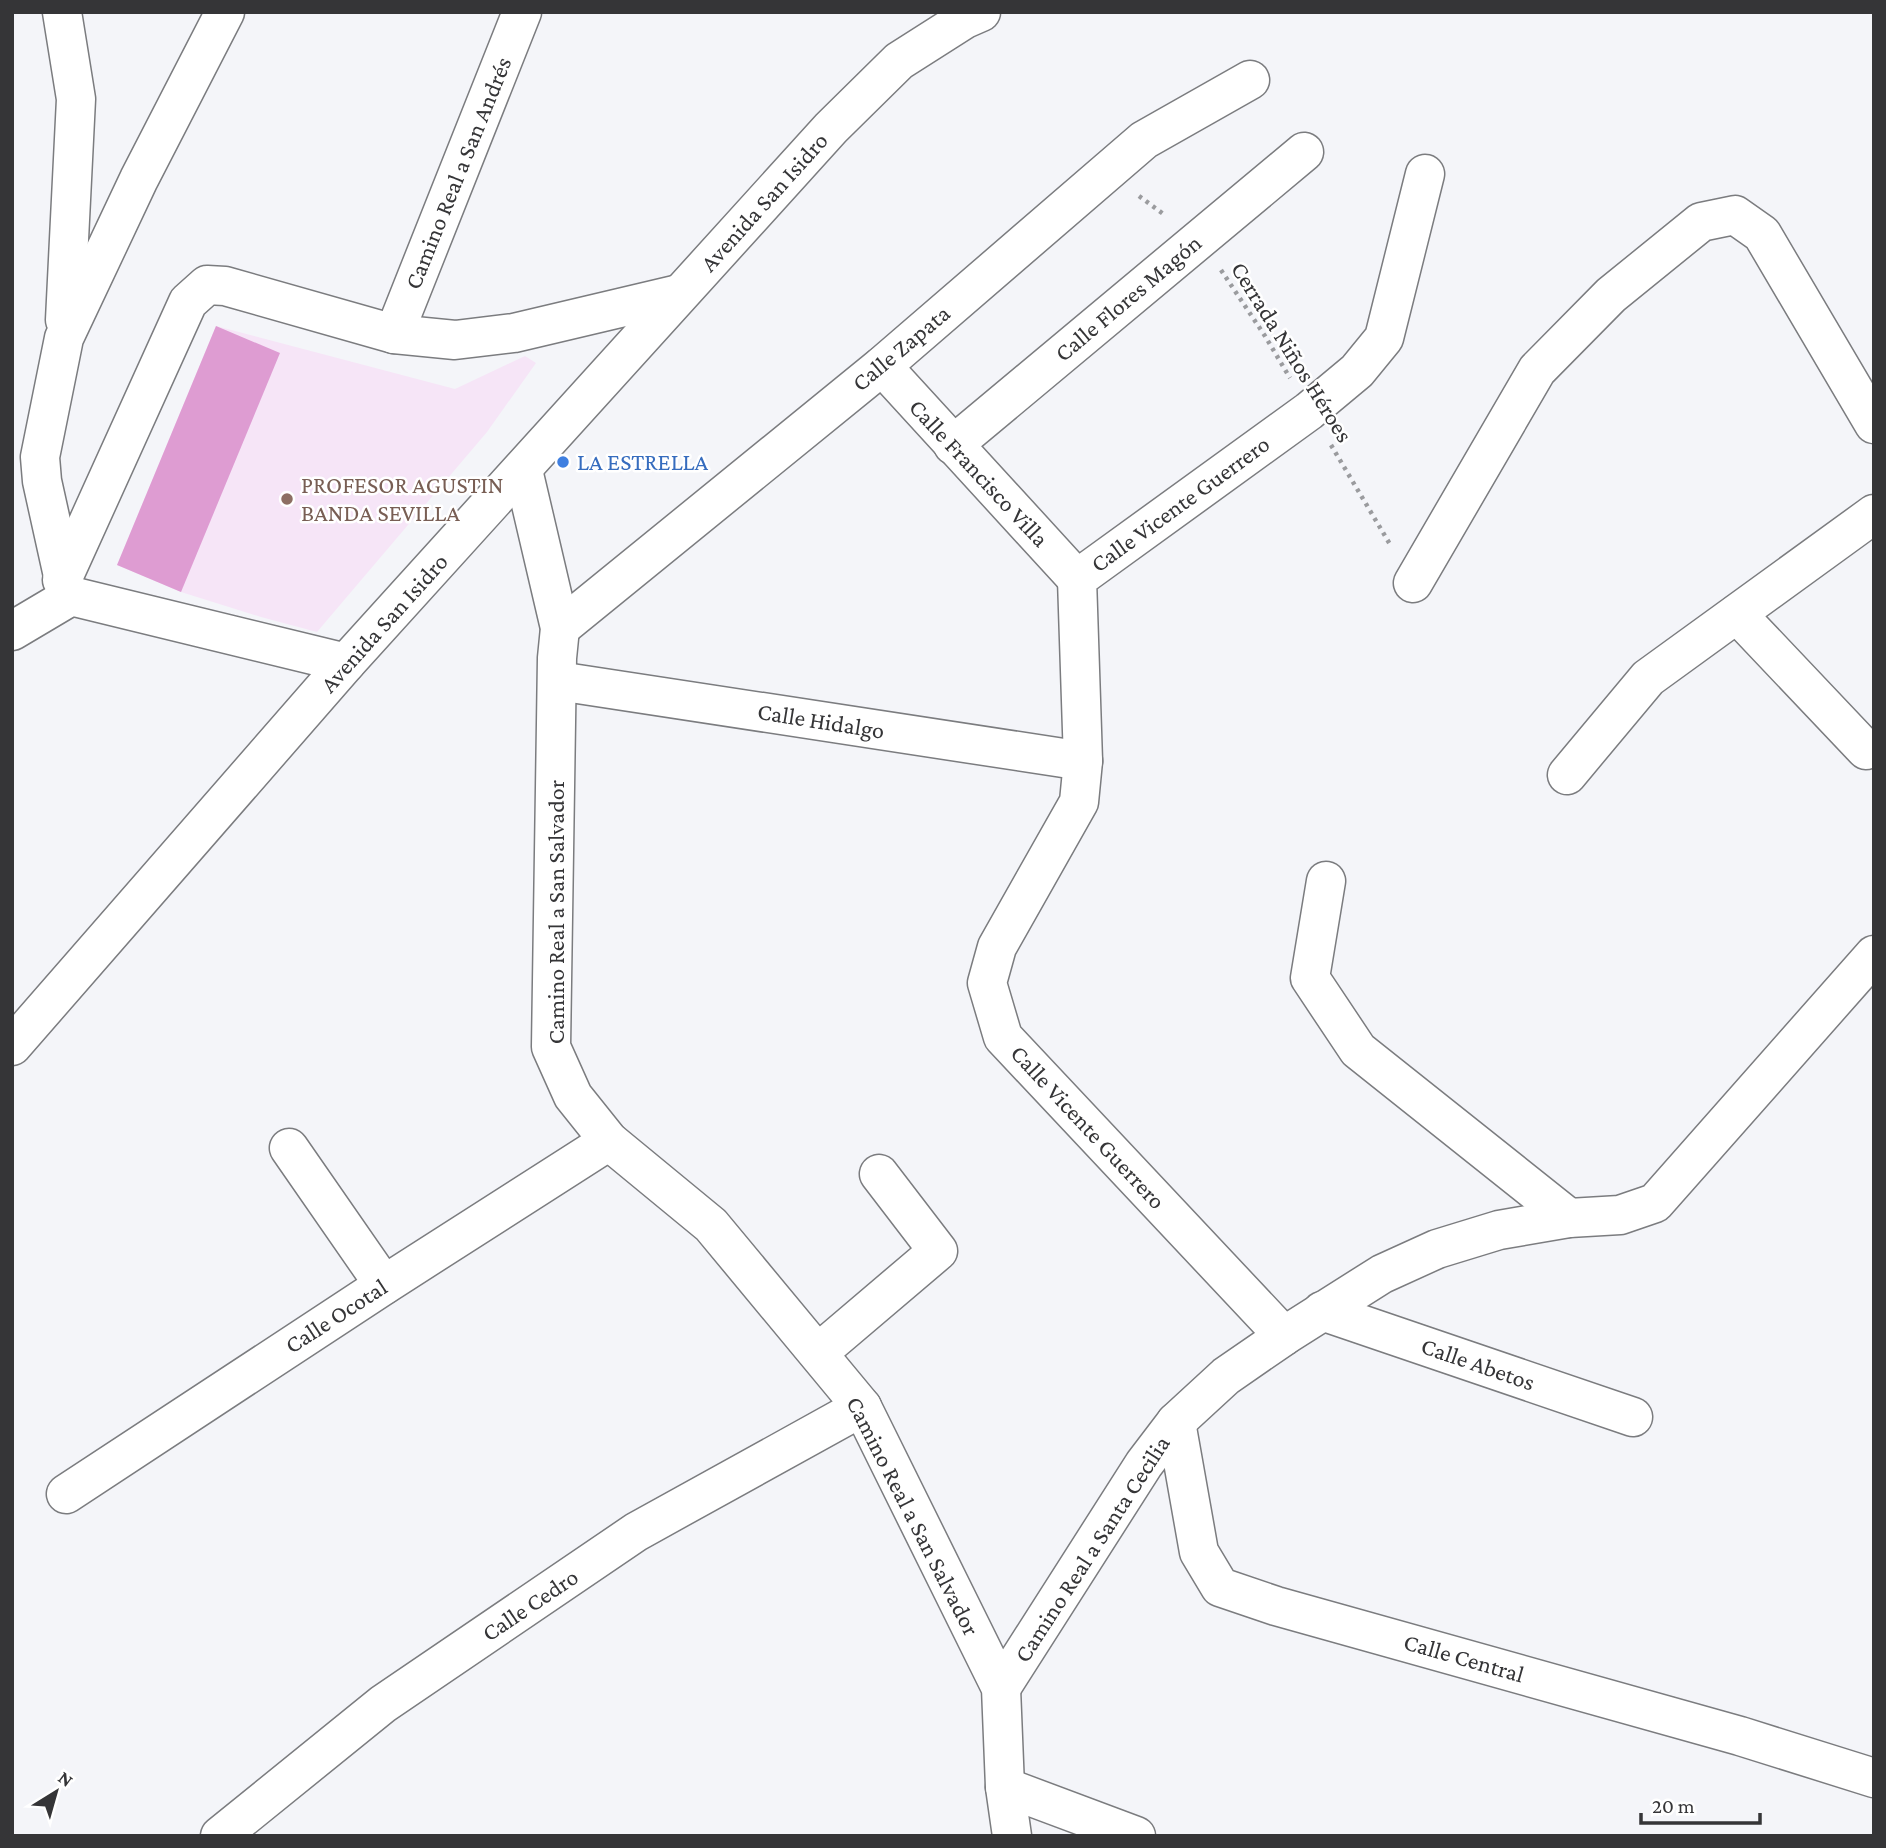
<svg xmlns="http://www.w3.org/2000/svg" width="1886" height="1848" font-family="'Crimson Pro',serif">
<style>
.education{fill:#f6e5f7}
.building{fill:#de9cd2}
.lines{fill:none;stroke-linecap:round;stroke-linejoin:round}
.minor-casing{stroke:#7b7c7f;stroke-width:41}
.major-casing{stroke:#7b7c7f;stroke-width:41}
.path{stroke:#9a9b9e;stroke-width:4.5;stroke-dasharray:3.5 5;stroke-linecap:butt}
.minor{stroke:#fff;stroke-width:38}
.major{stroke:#fff;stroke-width:38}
.shop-dot{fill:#3f7fe0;stroke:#fff;stroke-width:2.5}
.education-dot{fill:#8d6e63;stroke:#fff;stroke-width:2.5}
.labels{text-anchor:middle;stroke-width:5;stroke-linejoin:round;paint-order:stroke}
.street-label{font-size:24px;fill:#353537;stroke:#fff}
.shop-label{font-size:24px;fill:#366cbe;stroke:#fff;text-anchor:start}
.education-label{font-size:24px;fill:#785e54;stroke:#fff;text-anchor:start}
</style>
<rect width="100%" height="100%" fill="#f4f5f9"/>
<path class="education" d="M216,326L455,389L525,356L536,363L487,432L317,632L261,617L181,592L117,565Z"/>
<path class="building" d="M216,326L280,353L181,592L117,565Z"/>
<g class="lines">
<defs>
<g id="minor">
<path d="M62,12L76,99L65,320"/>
<path d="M394,334L522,12"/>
<path d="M882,366L1077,579"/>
<path d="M953,445L1304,152"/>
<path d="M523,470L560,628L557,658L551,1047L573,1096L609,1141L711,1225L862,1407L1001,1688L1005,1787L1012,1836"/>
<path d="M62,580L188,302L207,285L225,286L394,334L455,340L514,333L679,294"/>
<path d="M1413,583L1537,370L1611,295L1701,222L1735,215L1762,234L1874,424"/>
<path d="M65,585L42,481L40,457L64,338L139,179L225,12"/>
<path d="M1737,614L1866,750"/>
<path d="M560,628L882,366L1144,140L1250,80"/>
<path d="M12,631L71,596L346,663"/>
<path d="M558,681L1083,761"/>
<path d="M1567,775L1648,678L1874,514"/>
<path d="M1326,881L1310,978L1358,1050L1569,1218"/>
<path d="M289,1148L384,1285"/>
<path d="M1322,1311L1633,1417"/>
<path d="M1284,1336L1003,1037L987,983L997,947L1079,802L1083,761L1077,579L1309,411L1357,371L1384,338L1425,174"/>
<path d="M818,1353L938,1251L879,1174"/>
<path d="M1176,1422L1199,1552L1220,1587L1276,1606L1740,1736L1874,1778"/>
<path d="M66,1494L384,1285L609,1141"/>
<path d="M1001,1688L1144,1464L1176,1422L1226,1376L1284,1336L1382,1274L1437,1249L1499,1230L1569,1218L1620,1215L1655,1203L1874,955"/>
<path d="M1005,1787L1136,1836"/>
<path d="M220,1836L383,1704L636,1532L862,1407"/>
</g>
<path id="major" d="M12,1046L346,663L831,128L899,61L965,19L981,12"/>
</defs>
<use href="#minor" class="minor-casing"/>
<use href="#major" class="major-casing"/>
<g class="path">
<path d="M1139,196L1166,216"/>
<path d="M1221,270L1265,336L1290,378"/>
<path d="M1331,445L1391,546"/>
</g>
<use href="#minor" class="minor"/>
<use href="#major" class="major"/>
</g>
<circle class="shop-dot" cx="563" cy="462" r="7"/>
<circle class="education-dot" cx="287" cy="499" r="7"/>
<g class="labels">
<g class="street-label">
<text transform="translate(458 173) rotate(-68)" y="8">Camino Real a San Andrés</text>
<text transform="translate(764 202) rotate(-48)" y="8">Avenida San Isidro</text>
<text transform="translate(1128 298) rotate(-40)" y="8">Calle Flores Magón</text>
<text transform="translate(901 348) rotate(-40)" y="8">Calle Zapata</text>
<text transform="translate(1292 352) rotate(58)" y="8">Cerrada Niños Héroes</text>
<text transform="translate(979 473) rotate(47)" y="8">Calle Francisco Villa</text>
<text transform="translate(1180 504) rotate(-36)" y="8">Calle Vicente Guerrero</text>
<text transform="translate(384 623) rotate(-48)" y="8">Avenida San Isidro</text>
<text transform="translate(821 721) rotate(9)" y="8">Calle Hidalgo</text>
<text transform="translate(556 912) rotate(-90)" y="8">Camino Real a San Salvador</text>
<text transform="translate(1088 1127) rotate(47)" y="8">Calle Vicente Guerrero</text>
<text transform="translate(336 1316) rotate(-33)" y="8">Calle Ocotal</text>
<text transform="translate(1478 1364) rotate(19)" y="8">Calle Abetos</text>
<text transform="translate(913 1516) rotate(63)" y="8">Camino Real a San Salvador</text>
<text transform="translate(1092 1549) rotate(-57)" y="8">Camino Real a Santa Cecilia</text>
<text transform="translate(530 1605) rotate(-34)" y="8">Calle Cedro</text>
<text transform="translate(1464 1658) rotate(16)" y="8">Calle Central</text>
</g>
<g class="shop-label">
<text x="577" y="470">LA ESTRELLA</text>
</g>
<g class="education-label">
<text x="301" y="493">PROFESOR AGUSTIN<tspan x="301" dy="28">BANDA SEVILLA</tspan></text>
</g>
</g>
<rect width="1886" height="1848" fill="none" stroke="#353537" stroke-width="28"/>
<g transform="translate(56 1792) rotate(37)" stroke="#ffffff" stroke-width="5" paint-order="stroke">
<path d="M0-5L12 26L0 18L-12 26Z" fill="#353537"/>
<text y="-10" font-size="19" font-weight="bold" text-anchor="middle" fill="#353537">N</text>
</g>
<path d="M1641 1813v10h119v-10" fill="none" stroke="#353537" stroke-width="3.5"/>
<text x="1652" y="1813" font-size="21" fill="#353537" stroke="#ffffff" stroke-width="5" paint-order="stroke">20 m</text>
</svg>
